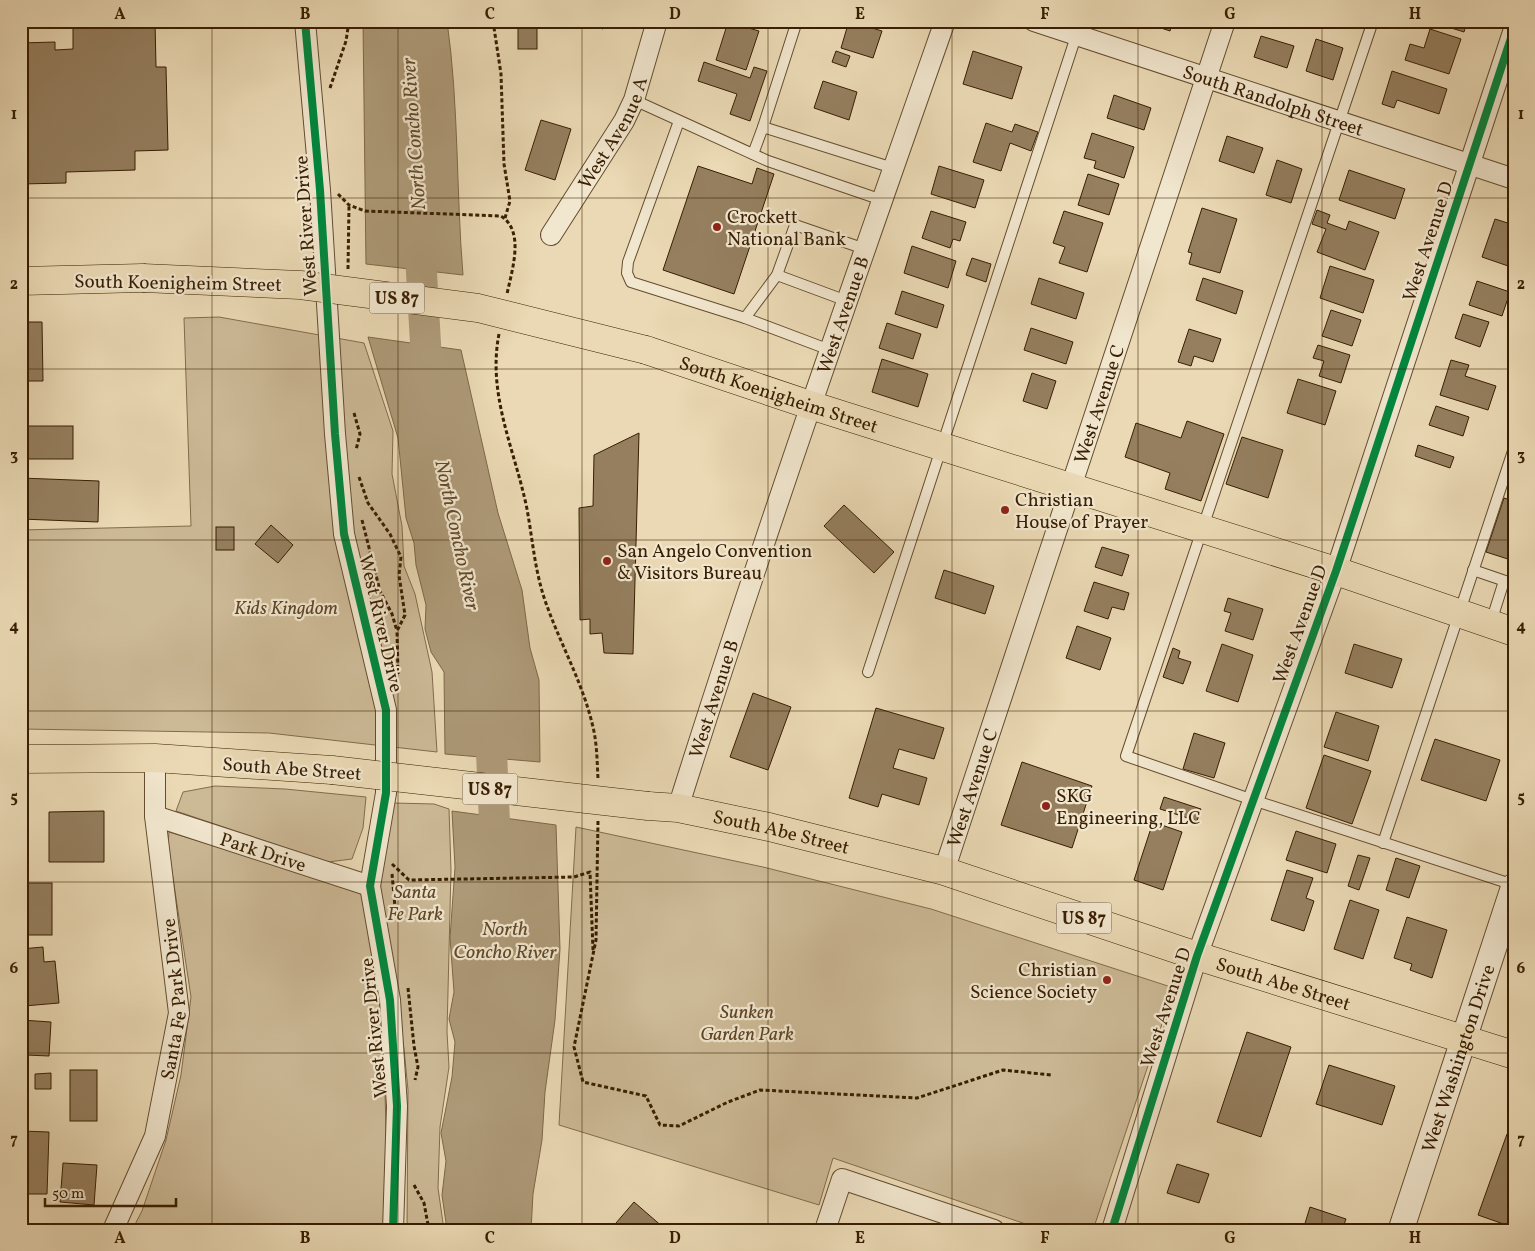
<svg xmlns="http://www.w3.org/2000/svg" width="1535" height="1251" font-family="Vollkorn,serif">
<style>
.green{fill:#ccb996;stroke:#826c4c}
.water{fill:#ad9977;stroke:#7e6848}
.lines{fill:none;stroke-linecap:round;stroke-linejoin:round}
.river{stroke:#ad9977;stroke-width:31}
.building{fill:#957f5f;stroke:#381e02}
.service-casing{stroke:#644d2e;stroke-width:12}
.minor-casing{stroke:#644d2e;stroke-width:22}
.tertiary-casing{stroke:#644d2e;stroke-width:27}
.primary-casing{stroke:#381e02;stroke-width:29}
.path{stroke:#381e02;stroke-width:3;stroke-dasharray:4 2.5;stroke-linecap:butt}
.service{stroke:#f1e6ce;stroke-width:10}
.minor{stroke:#f1e6ce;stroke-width:20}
.tertiary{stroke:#f1e6ce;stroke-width:25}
.primary{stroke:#ead9b4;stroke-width:28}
.primary-bridge-casing{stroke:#381e02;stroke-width:29;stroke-linecap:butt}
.primary-bridge{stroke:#ead9b4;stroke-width:28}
.cycleway-casing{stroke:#f1e6ce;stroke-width:11}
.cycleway{stroke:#00873e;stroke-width:8}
.grid{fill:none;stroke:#381e02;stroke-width:1;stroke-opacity:0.55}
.poi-dot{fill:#8f2418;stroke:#f1e6ce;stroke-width:2}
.labels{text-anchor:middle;stroke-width:4.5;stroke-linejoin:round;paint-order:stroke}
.shield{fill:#f1e6ce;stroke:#705a3f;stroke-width:1}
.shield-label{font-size:18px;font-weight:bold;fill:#381e02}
.street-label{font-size:19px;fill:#381e02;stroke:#f1e6ce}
.poi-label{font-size:19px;fill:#381e02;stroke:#f1e6ce;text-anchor:start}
.park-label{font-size:19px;font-style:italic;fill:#5d4527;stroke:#f1e6ce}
.water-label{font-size:20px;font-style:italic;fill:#61492b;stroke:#f1e6ce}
.neatline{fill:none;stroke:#381e02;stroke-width:2}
.grid-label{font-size:16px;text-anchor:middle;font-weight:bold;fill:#381e02}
</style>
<rect width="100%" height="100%" fill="#ead9b4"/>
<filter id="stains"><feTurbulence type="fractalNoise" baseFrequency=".004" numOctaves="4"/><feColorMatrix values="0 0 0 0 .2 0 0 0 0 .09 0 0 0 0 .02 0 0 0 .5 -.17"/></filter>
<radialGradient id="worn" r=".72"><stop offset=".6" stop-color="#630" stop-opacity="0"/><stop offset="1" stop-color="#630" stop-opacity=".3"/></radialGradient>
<g class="green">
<path d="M219,317L364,343L393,431L392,474L402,526L404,566L415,594L432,672L437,752L269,733L21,729V530L191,526L184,318Z"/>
<path d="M215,786L285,789L366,797L363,828L352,859L328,862L176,811L183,792Z"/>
<path d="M394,803L434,804L449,809L451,870L447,1032L449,1067L440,1127L438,1188L444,1230H407L408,1090L404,1049L380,902L381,873Z"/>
<path d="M576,827L763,867L931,909L1174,988L1093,1230H1043L833,1158L819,1205L559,1125Z"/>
<path d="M169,832L364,892L383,1026L389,1230H132L142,1211L166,1140L181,1075L191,997L168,845Z"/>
</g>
<g class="water">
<path d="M363,21H447C459,105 456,191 463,275L366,264Z"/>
<path d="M368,337L461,350L498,513L522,590L530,648L539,680L540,762L445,754L444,672L431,652L425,629L426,605L416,565L414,543L406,518L398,438Z"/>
<path d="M452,811L556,825L560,949L555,1020L545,1092L542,1140L533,1194L531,1230H447L442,1195L446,1161L441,1133L452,1077L455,1042L449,1019L454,992L450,938L455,867Z"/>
</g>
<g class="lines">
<g class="river">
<path d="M419,228L428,388"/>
<path d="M490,716L496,859"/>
</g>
</g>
<g class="building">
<path d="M155,21L156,67H166L168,150L135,151V170L66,172V183L21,184V43L55,42V50L73,49V22Z"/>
<path d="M579,21H606L603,29Z"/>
<path d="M849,21L882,31L873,58L841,48Z"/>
<path d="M1140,21H1173L1170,31Z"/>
<path d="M1275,21H1294L1292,27Z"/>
<path d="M1446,21H1467L1464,32L1445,26Z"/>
<path d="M728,22L759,31L746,70L716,60Z"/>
<rect x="518" y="26" width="19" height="23"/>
<path d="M1430,29L1461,39L1449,74L1405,60L1410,44L1424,48Z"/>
<path d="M1261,36L1294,46L1287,68L1254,57Z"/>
<path d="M1316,39L1343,48L1333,80L1306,71Z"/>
<path d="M836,51L850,56L846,67L832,62Z"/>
<path d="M973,51L1022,67L1012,99L963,84Z"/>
<path d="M704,62L750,78L754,67L767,71L750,121L730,114L737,94L698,81Z"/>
<path d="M1392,71L1447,89L1439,114L1397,100L1394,108L1382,104Z"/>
<path d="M823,81L857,92L849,120L814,108Z"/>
<path d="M1114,95L1151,108L1144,130L1107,118Z"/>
<path d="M541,120L571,129L555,180L525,170Z"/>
<path d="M986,123L1012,132L1015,124L1038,132L1031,151L1010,143L1001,171L973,162Z"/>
<path d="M1092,133L1134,147L1124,178L1094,168L1096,161L1084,158Z"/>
<path d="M1227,136L1263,148L1254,173L1219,161Z"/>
<path d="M1277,160L1302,169L1291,203L1266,195Z"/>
<path d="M698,166L752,184L757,168L774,174L734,294L663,270Z"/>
<path d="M939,166L984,180L975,208L931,194Z"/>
<path d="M1349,170L1405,189L1395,219L1339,200Z"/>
<path d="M1088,174L1119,184L1109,215L1078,205Z"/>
<path d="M1202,208L1237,219L1220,273L1189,264L1192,253L1188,252Z"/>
<path d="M1317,210L1330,215L1327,223L1346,230L1349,221L1379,232L1365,270L1317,252L1326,229L1312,224Z"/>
<path d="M931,211L966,222L960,241L953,239L950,248L922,238Z"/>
<path d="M1064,211L1103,223L1087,272L1059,263L1065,247L1053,243Z"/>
<path d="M1495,219L1514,225V268L1482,257Z"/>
<path d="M912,246L956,261L948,288L904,273Z"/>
<path d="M972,258L991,264L986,282L966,275Z"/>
<path d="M1330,266L1374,280L1363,313L1320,298Z"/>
<path d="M1039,278L1084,293L1076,319L1031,304Z"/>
<path d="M1203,278L1243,291L1236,314L1196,300Z"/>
<path d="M1477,281L1510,292L1502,316L1469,305Z"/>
<path d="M902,291L944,305L937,328L895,314Z"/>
<path d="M1331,310L1361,320L1352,346L1322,336Z"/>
<path d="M1463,314L1489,322L1480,347L1455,338Z"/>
<path d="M23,322H42L43,381H21Z"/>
<path d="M887,323L921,334L913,359L879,348Z"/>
<path d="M1031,328L1073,342L1066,364L1024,350Z"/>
<path d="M1189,329L1221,339L1213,362L1194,356L1191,366L1178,362Z"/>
<path d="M1318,345L1350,355L1341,383L1319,376L1324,361L1313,358Z"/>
<path d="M882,359L928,374L918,407L872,392Z"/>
<path d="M1451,360L1469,365L1465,376L1496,386L1488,410L1440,395Z"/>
<path d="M1032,373L1056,381L1047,409L1023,401Z"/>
<path d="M1298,379L1336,391L1325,425L1287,413Z"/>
<path d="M1436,406L1469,417L1463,436L1429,425Z"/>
<path d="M1187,421L1224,434L1201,501L1165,489L1170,473L1125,457L1136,423L1181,438Z"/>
<rect x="21" y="426" width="52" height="33"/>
<path d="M639,433L633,654L604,653L602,633L590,634V619L580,620L579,508L593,506L594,455Z"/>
<path d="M1242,437L1283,450L1268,498L1226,484Z"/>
<path d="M1418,445L1454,457L1450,468L1415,456Z"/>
<path d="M21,478L99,481L98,522L21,519Z"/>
<path d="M1504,498L1514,501V561L1486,552Z"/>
<path d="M844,505L894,552L874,573L824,526Z"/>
<path d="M271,525L293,545L278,563L255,544Z"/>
<rect x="216" y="527" width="18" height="23"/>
<path d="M1102,547L1129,555L1122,576L1095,567Z"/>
<path d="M944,570L994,586L985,614L935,598Z"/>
<path d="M1094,582L1129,593L1124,610L1112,607L1108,619L1084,611Z"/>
<path d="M1228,598L1263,609L1253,640L1225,631L1231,613L1224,611Z"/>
<path d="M1077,626L1111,638L1100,670L1066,658Z"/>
<path d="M1222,644L1253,655L1238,702L1206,691Z"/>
<path d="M1354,644L1402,659L1392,688L1345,673Z"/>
<path d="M1173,648L1180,651L1178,658L1191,662L1183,684L1163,677Z"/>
<path d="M753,693L791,707L768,770L730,757Z"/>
<path d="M876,708L944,728L934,759L899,749L893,768L927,778L919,805L882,794L878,807L849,798Z"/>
<path d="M1336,712L1379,726L1368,761L1324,747Z"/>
<path d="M1194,733L1225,743L1214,778L1183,769Z"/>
<path d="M1435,739L1500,760L1486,801L1421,780Z"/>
<path d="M1324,755L1371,771L1352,824L1306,808Z"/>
<path d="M1022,762L1092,786L1072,848L1001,825Z"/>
<path d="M1164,797L1201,809L1197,821L1160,809Z"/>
<path d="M104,811V862H49V812Z"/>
<path d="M1153,822L1182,832L1163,890L1134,880Z"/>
<path d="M1296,831L1336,844L1327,873L1286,860Z"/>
<path d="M1358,855L1370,858L1359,890L1348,886Z"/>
<path d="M1396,858L1420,866L1409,898L1386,890Z"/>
<path d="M1287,870L1313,878L1306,898L1314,901L1304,931L1271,920Z"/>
<rect x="21" y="883" width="31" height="52"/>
<path d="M1350,900L1379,910L1363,959L1334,949Z"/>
<path d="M1407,917L1447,930L1432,978L1410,970L1412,964L1394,958Z"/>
<path d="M43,947L44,962L55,961L59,1003L24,1006L21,988V949Z"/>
<path d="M21,1020L51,1022L49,1056L26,1055L25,1067H21Z"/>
<path d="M1247,1032L1291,1047L1261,1137L1217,1122Z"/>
<path d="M1329,1065L1395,1086L1382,1125L1316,1104Z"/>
<rect x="70" y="1070" width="27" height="51"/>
<path d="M51,1073V1089H35V1074Z"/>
<path d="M21,1131L49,1132L47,1194H21Z"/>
<path d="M1507,1134L1514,1137L1512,1227L1478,1215Z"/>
<path d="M63,1163L97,1165L94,1205L60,1202Z"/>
<path d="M1177,1164L1209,1174L1199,1203L1167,1193Z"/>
<path d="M634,1202L664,1228L663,1230H610Z"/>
<path d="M1310,1207L1346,1219L1342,1230H1303Z"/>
<path d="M1157,1224L1176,1230H1155Z"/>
</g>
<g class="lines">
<defs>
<g id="service">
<path d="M1373,21L1126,756L1253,800L1514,885"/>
<path d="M634,100L768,161L882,200"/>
<path d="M679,121L628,262L627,273L631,282L745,318"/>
<path d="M763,127L797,21"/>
<path d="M753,154L763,127L893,168"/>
<path d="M777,275L847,301"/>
<path d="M830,350L745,318L777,275L795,225L865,249"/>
<path d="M1473,570L1514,584"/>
<path d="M1491,622L1504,581"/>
<path d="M868,672L1081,21"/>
<path d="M1383,843L1514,448"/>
</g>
<g id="minor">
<path d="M305,21L320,190L335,434L344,534L386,710V793L370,886L390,1000L397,1106L393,1230"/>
<path id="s1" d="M1034,21L1514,179"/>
<path id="s2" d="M551,235L624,121L634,100L657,21"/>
<path id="s3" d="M678,808C761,544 853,283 945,21"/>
<path id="s4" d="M155,816L370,886"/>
<path id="s5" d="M944,871L1225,21"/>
<path id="s6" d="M113,1230L155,1136L179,1013L155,816V758"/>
<path d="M825,1230L842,1179L994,1230"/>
<path d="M1112,1230L1197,956L1336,571L1514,29"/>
</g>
<g id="tertiary">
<path id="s7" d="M1401,1230L1514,886"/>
</g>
<g id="primary">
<path d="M21,281L143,278"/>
<path id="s8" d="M646,350L810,405L1336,571L1514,632"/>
<path d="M21,759L155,758L332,770"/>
<path id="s9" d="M648,806L678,808L769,827L944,871L1197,956L1514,1055"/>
</g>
</defs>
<use href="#service" class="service-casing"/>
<use href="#minor" class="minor-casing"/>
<use href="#tertiary" class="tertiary-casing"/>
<use href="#primary" class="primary-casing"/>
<g class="path">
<path d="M493,21L501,74L504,164L510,201L505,218"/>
<path d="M330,88L346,41L349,21"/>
<path d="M338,194L349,205L365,211L501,216C525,231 512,270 507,294"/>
<path d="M348,269L349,205"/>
<path d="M499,334C487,395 515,450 527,509C533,542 535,574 547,606C561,645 582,682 592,723C597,741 597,760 598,779"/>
<path d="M354,413L360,434L356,450"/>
<path d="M359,477L368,503L390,534L401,557L399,575L405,615L397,631L398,674"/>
<path d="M362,520L380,591L392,614L397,631"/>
<path d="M598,821L596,940L574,1047L583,1082L646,1096L660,1125L679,1126L728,1102L760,1090L917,1098L1003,1070L1051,1075"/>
<path d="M392,864L409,880L574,877L590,872L593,950"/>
<path d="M392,874L396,918"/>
<path d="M408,988L414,1046L418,1067L415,1080"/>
<path d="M414,1185L424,1203L429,1230"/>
</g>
<use href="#service" class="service"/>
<use href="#minor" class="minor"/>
<use href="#tertiary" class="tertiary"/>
<use href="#primary" class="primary"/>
<defs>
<g id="primary-bridge">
<path d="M143,278L300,285L478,308L646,350"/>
<path d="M332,770L648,806"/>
</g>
</defs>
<use href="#primary-bridge" class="primary-bridge-casing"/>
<use href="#primary-bridge" class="primary-bridge"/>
<defs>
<g id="cycleway">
<path d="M305,21L320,190L335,434L344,534L386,710V793L370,886L390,1000L397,1106L393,1230"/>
<path d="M1112,1230L1197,956L1336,571L1514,29"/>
</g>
</defs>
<use href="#cycleway" class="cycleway-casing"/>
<use href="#cycleway" class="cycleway"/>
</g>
<path class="grid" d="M212,21V1230M398,21V1230M582,21V1230M768,21V1230M952,21V1230M1138,21V1230M1322,21V1230M21,198H1514M21,369H1514M21,540H1514M21,711H1514M21,882H1514M21,1053H1514"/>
<g class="poi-dot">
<circle cx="717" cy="227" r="5"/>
<circle cx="1005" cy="510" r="5"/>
<circle cx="607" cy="561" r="5"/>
<circle cx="1046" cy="806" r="5"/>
<circle cx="1107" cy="980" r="5"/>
</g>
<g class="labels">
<g class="shield">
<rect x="369.5" y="282.5" width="55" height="31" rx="4"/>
<rect x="462.5" y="773.5" width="55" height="31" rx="4"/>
<rect x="1056.5" y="902.5" width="55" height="31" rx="4"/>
</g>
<g class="shield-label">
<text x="397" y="304">US 87</text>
<text x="490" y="795">US 87</text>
<text x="1084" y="924">US 87</text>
</g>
<g class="street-label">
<text dy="7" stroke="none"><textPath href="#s1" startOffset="252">South Randolph Street</textPath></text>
<text dy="7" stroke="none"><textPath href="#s2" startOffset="120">West Avenue A</textPath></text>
<text transform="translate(305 226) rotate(-94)" y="7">West River Drive</text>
<text transform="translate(1427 241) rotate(-72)" y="7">West Avenue D</text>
<text transform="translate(178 282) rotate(1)" y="7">South Koenigheim Street</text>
<text dy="7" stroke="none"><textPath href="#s3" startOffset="520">West Avenue B</textPath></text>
<text dy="7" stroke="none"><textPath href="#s8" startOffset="140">South Koenigheim Street</textPath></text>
<text dy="7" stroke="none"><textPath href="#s5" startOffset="492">West Avenue C</textPath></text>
<text transform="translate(382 623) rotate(77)" y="7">West River Drive</text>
<text transform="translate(1299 624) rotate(-70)" y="7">West Avenue D</text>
<text dy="7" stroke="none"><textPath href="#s3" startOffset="115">West Avenue B</textPath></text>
<text transform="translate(292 768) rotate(4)" y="7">South Abe Street</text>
<text dy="7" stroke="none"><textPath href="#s5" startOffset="88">West Avenue C</textPath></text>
<text dy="7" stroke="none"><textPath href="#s9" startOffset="136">South Abe Street</textPath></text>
<text dy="7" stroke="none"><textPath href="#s4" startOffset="114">Park Drive</textPath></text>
<text dy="7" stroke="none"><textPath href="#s9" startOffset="661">South Abe Street</textPath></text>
<text dy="7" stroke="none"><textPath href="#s6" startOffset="242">Santa Fe Park Drive</textPath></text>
<text transform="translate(1165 1007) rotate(-72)" y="7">West Avenue D</text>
<text transform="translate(373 1028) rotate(-96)" y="7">West River Drive</text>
<text dy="7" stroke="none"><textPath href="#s7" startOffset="181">West Washington Drive</textPath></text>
</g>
<g class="poi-label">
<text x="727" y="223">Crockett<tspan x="727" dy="22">National Bank</tspan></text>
<text x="1015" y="506">Christian<tspan x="1015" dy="22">House of Prayer</tspan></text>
<text x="617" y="557">San Angelo Convention<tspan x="617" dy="22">&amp; Visitors Bureau</tspan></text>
<text x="1056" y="802">SKG<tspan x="1056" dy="22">Engineering, LLC</tspan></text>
<text x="1097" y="976" text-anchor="end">Christian<tspan x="1097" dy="22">Science Society</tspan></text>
</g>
<g class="park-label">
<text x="286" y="614">Kids Kingdom</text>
<text x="415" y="898">Santa<tspan x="415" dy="22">Fe Park</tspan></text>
<text x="747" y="1018">Sunken<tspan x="747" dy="22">Garden Park</tspan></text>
</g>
<g class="water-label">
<text transform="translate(413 134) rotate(-94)" y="7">North Concho River</text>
<text transform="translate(458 535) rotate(78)" y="7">North Concho River</text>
<text x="505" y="935">North<tspan x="505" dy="23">Concho River</tspan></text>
</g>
</g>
<rect width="1535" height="1251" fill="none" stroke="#ead9b4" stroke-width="55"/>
<path d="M45 1198v8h131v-8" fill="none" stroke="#381e02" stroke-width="2.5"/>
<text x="52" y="1198" font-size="15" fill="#381e02" stroke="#f1e6ce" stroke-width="4" paint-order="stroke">50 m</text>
<rect x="28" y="28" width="1480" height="1196" class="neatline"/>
<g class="grid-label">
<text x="120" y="19">A</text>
<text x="305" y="19">B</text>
<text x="490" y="19">C</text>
<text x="675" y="19">D</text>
<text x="860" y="19">E</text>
<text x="1045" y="19">F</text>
<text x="1230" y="19">G</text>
<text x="1415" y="19">H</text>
<text x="14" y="119">1</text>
<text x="1521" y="119">1</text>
<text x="14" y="289">2</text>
<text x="1521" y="289">2</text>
<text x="14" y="460">3</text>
<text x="1521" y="460">3</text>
<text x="14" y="631">4</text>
<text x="1521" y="631">4</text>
<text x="14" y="802">5</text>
<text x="1521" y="802">5</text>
<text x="14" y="973">6</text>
<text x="1521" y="973">6</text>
<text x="14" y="1144">7</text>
<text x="1521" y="1144">7</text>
<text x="120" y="1243">A</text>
<text x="305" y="1243">B</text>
<text x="490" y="1243">C</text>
<text x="675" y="1243">D</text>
<text x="860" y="1243">E</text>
<text x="1045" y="1243">F</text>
<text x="1230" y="1243">G</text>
<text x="1415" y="1243">H</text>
</g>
<rect width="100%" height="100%" filter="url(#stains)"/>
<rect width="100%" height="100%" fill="url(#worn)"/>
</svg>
